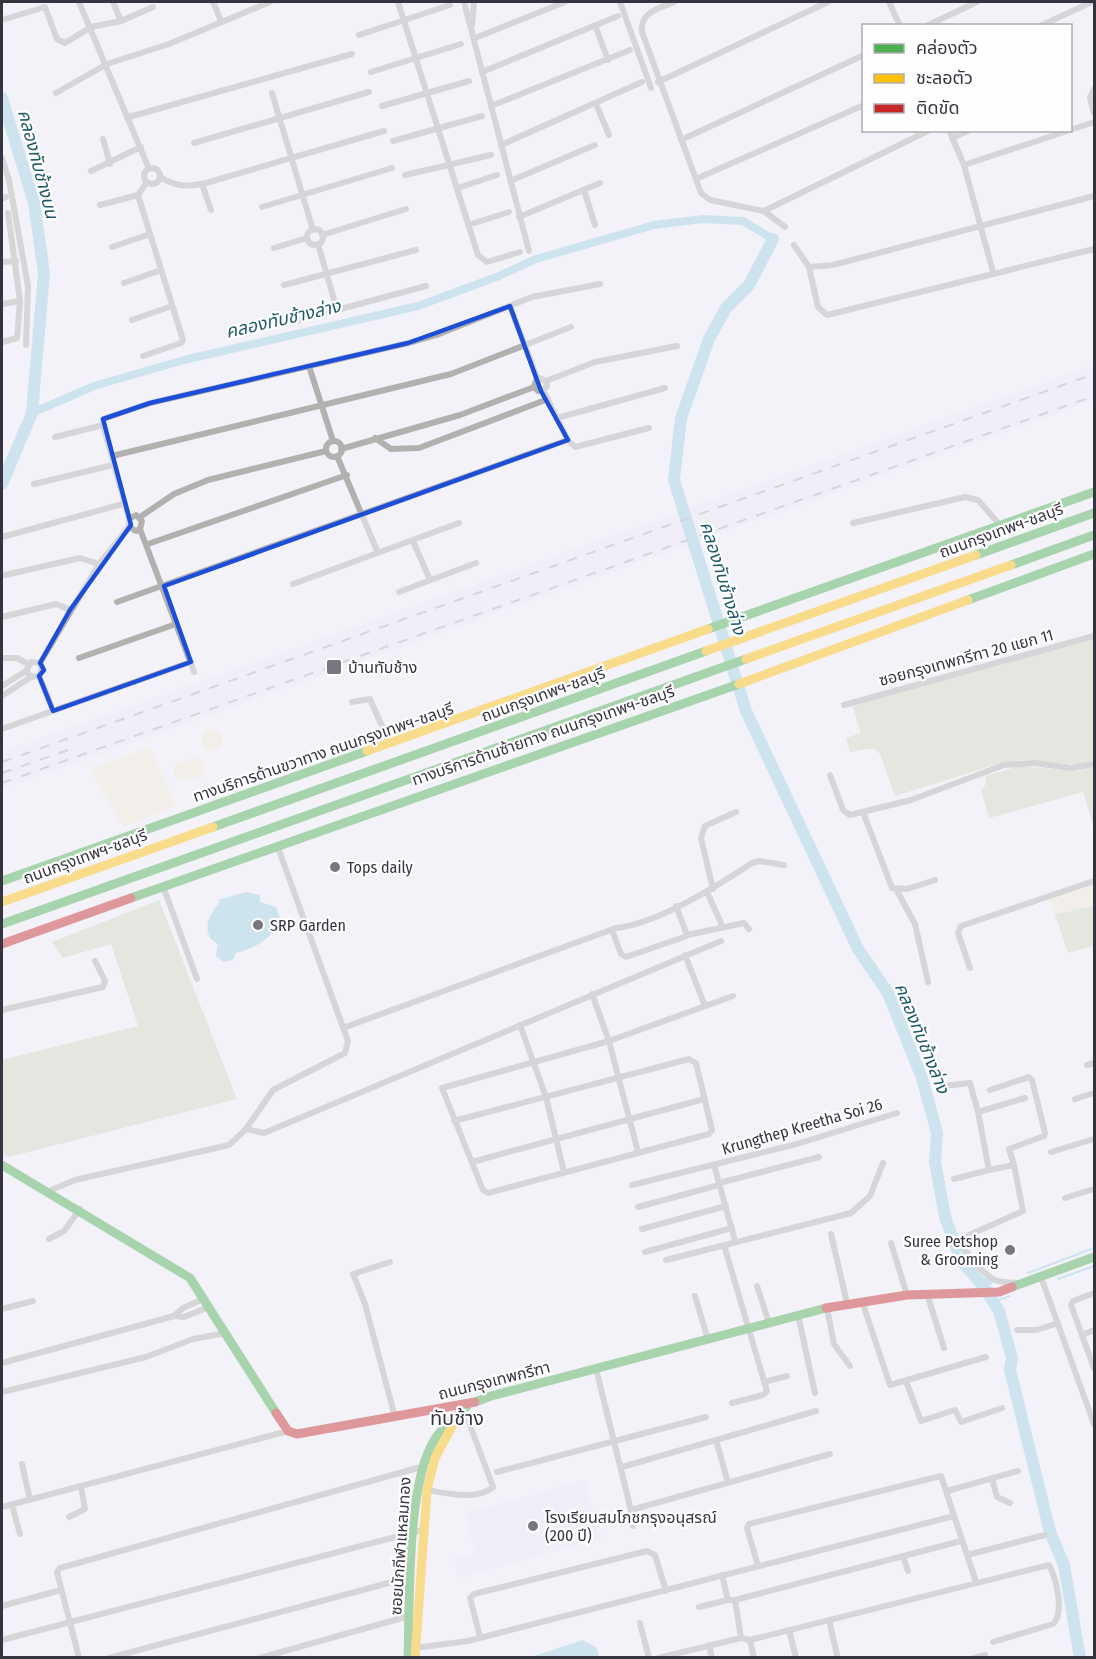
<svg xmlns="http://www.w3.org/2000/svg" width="1096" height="1659" font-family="'Fira Sans Condensed','Noto Sans Thai',sans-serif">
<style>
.built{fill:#edeaf9}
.green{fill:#d0dac3}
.sand{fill:#f2ecda}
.water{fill:#a1d2e3}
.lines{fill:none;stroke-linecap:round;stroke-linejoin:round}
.stream{stroke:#a1d2e3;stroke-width:2}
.canal{stroke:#a1d2e3;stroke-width:8}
.river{stroke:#a1d2e3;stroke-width:12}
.street{stroke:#b3b1b0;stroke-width:6}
.fast{stroke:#4caf50;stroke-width:9}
.slow{stroke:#ffc107;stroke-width:9}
.jam{stroke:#c62828;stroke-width:9}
.rail{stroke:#b4b2b4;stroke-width:2;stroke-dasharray:10 10;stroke-linecap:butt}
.marked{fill:none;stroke:#1d4ed8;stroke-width:4.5;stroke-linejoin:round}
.poi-dot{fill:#797681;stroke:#fefefe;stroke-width:2}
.labels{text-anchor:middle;stroke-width:4.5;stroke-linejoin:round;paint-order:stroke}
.street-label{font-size:16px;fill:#373441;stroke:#fefefe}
.poi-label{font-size:16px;fill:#373441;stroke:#fefefe;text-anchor:start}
.water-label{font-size:18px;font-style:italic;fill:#205a6a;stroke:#fefefe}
.quarter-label{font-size:20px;fill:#373441;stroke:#fefefe}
</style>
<rect width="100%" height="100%" fill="#f3f2f8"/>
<g class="built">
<path d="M1094,365V400L2,789V752Z"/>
<path d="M585,1480L601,1538L459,1578L454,1559L476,1553L465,1513Z"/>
</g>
<g class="green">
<path d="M1094,638V760L1082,765L1025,760L1004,762L895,796L880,754L874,748L850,752L846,738L861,733L852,704Z"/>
<path d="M1019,766L1077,771L1094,767V828L1083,792L989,818L981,790L986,784V776Z"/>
<path d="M159,900L237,1099L9,1157L2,1154V1060L138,1026L111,944L63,958L52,942Z"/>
<path d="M1094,906V946L1068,953L1055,914Z"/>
</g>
<g class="sand">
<circle cx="212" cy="740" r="11"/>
<path d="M150,747L176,806L123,827L90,769Z"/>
<path d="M195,757L204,762L203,775L198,778L180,781L174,776L173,765Z"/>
<path d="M1094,884V906L1055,914L1048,899Z"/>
</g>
<g class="water">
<path d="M246,892L260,895V902L276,907L281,920C273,938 254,949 236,953L233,960L223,962L216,956L218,944C200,936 208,913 220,903L218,900Z"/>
<path d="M583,1640L597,1648L599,1657H531Z"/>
</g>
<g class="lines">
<g class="stream">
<path d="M1028,1273L1094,1248"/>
<path d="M1058,1279L1094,1266"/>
<path d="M993,1302L1010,1296"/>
</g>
<g class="canal">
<path d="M32,413L94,386L184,360L418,306L499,276L536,259L654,225L703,219L743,221L773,239"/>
<path d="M981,1283L989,1281"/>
</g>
<g class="river">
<path d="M2,98L34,203L44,273L32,413L2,484"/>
<path d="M773,239L749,285L726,308L709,339L681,418L674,480L746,711L858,949L888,993L922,1078L937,1133L935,1162L945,1217L961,1261L981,1283L999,1311L1012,1358L1010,1370L1050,1532L1064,1565L1080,1658"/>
</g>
<g class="street">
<path d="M79,2L149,169"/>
<path d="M213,2L221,21"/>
<path d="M398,2L478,255L487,262L520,252"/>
<path d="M464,2L529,251"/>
<path d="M620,2L651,88"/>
<path d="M674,2C658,9 640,12 642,32L701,193L710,200L764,211L785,227"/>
<path d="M889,2L900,26"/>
<path d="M5,19L45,7L57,39L65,43L91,27L121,21L113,2"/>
<path d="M121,21L153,7"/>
<path d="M472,25L474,2"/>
<path d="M595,25L608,60"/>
<path d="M926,26L977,2"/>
<path d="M1040,26L1092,2"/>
<path d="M359,35L450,5"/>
<path d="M475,38L565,2"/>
<path d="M371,72L461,44"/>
<path d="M482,72L618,16"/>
<path d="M658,82L828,2"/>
<path d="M1094,89L1090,98L1094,113"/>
<path d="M56,93L107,64L169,44L270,2"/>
<path d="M272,93L313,230"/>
<path d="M596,104L609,135"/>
<path d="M382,106L469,81"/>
<path d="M491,106L630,50"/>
<path d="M129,117L352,54"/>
<path d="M949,130L964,165L993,272"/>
<path d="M1070,130L1094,122"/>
<path d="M952,138L970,130"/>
<path d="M103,139L110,164"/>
<path d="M681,140L864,55"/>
<path d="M393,141L482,116"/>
<path d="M194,143L369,92"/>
<path d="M501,145L642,82"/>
<path d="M2,158L9,180L28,286L26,345"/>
<path d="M964,165L1070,130"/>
<circle cx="152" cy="176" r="8"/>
<path d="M91,171L141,147"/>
<path d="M405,175L491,155"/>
<path d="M160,177C177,187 187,187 206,183L384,131"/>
<path d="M696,179L864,105"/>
<path d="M510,181L595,145"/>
<path d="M202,184L211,210"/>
<path d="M458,188L497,175"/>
<path d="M584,190L595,225"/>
<path d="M2,199L6,197"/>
<path d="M100,205L138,195"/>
<path d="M262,207L392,168"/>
<path d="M764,211L930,130"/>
<path d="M519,217L600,183"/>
<path d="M468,225L509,212"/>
<circle cx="315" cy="237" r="8"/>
<path d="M322,235L406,209"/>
<path d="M318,244L337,310"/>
<path d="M794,245L809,267L818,307L827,315L1094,249"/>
<path d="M112,247L150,234"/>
<path d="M274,248L307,238"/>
<path d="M2,262L16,261"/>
<path d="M809,267L833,265L1094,196"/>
<path d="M124,283L161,270"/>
<path d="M284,285L416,250"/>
<path d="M2,304L20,301"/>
<path d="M510,306L537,377"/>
<path d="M132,320L172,306"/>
<path d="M296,321L426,286"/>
<path d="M2,342L17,338L20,301L8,213"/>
<path d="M143,356L181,343L183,340L138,195L147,182"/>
<path d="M309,366L333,441"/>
<path d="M546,381L547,386L543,390L538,391L534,387L537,377L546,381L595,362L677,346"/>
<path d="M543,390L568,440L575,447L649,428"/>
<path d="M557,418L665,388"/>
<path d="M103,425L129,519"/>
<path d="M55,437L103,425V419L150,403L408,343L439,334L532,297L600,284"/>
<path d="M375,438L391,449L419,448L548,399"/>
<circle cx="334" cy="449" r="8"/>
<path d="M341,449L460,415L534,387"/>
<path d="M112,456L451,374L571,327"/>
<path d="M337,456L378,553"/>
<path d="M34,484L113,465"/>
<path d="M140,517L174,494L208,480L326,451"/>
<path d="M853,523L965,497L978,500L1001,526"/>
<path d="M140,529L136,531L129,527V519L136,515L142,521L140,529L194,672"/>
<path d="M2,537L123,504"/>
<path d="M413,541L430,580"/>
<path d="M148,544L347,475"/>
<path d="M5,575L80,558L99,564"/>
<path d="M293,584L459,523"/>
<path d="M399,592L476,563"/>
<path d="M117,602L568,440"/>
<path d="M2,617L56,604L70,610"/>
<path d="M2,658H17L28,664"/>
<path d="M79,658L176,624"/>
<path d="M40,663L99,564L129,527"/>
<path d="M39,676L31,677L26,671L31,662L40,663L42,667L39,676L53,711"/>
<path d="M2,686L26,671"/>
<path d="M2,696L31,677"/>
<path d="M352,702L370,699L390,744"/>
<path d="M844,705L1094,636"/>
<path d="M2,729L191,662"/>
<path d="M830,775L843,810L850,815L911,800L1004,765L1034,763L1072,768L1094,764"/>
<path d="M863,812L892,888L907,889L935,880"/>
<path d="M163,886L197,979"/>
<path d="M713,889L701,838L705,826L736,812"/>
<path d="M896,889L915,924L928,982"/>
<path d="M707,892L721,923"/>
<path d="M612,930L621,954L626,957L684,937L687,935L676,906"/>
<path d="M687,935L744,923L749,929"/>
<path d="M685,955L705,1006"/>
<path d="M970,968L958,933L961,926L1094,881"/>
<path d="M592,994L609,1041L638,1152"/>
<path d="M2,1010L103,987L105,981L95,961"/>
<path d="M520,1025L546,1097L564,1172"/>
<path d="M343,1028L616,928C657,924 717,886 752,863L759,861L784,865"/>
<path d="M1087,1065L1094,1063"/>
<path d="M944,1086L970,1083L978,1112"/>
<path d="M990,1090L1029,1077L1032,1080L1045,1133L1044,1136L1009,1149L1014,1165"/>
<path d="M1075,1099L1094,1093"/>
<path d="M454,1121L689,1059L696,1063L712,1130L709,1134L488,1193L483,1190L442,1088L609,1041L733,996"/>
<path d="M246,1129L264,1133L721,941"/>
<path d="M1051,1152L1094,1139"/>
<path d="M472,1162L704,1099"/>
<path d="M714,1165L735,1241"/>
<path d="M954,1179L989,1170"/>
<path d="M719,1183L819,1157"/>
<path d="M632,1185L797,1144L897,1113"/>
<path d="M49,1191L75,1180L229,1145L246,1129L273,1090L345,1053L348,1041L277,845"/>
<path d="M1065,1198L1094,1189"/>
<path d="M638,1207L719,1185"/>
<path d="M642,1229L726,1206"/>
<path d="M831,1234L847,1303"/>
<path d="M49,1239L64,1231L80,1209"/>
<path d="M891,1243L907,1295"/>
<path d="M724,1245L767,1391L763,1395L732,1403"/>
<path d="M645,1252L732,1228"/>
<path d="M666,1260L851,1213L870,1196L883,1163"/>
<path d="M390,1262L353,1274L365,1304L395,1417"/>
<path d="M1041,1277L1094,1424"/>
<path d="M1018,1283C1012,1282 1005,1283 999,1281C987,1279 966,1255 963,1244L969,1235L1023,1211L1014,1165L989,1170L978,1112L1025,1098"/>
<path d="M757,1286L769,1323"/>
<path d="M1094,1293L1073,1301L1071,1305L1094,1368"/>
<path d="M927,1294L944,1348"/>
<path d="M695,1296L708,1340"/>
<path d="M862,1301L890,1385L986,1357"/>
<path d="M827,1308L834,1344L850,1366"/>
<path d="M2,1309L33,1301"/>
<path d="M798,1315L815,1393"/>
<path d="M174,1316L183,1308L203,1299"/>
<path d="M1017,1330H1037L1058,1323"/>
<path d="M1082,1335L1094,1330"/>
<path d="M2,1363L174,1316L184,1317L209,1307"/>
<path d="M596,1369L631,1510L830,1454"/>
<path d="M906,1381L921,1421L955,1410L961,1422L1002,1408"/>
<path d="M764,1382L787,1376"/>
<path d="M2,1392L146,1357L193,1339L226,1333"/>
<path d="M716,1440L728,1483"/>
<path d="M22,1464L30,1500"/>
<path d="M622,1467L816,1411"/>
<path d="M497,1472L706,1417"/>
<path d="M992,1479L997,1497L1010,1503"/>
<path d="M427,1490C445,1493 478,1501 493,1487L464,1409"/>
<path d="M947,1491L1018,1471"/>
<path d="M12,1505L20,1534"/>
<path d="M2,1507L288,1431"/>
<path d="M631,1510L633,1526"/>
<path d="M69,1517L85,1509L81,1487"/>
<path d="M967,1555L1045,1535"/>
<path d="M903,1556L908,1571"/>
<path d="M758,1566L747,1528L749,1524L941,1476L976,1582"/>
<path d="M722,1575L728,1600H735L741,1638"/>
<path d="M735,1600L961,1541"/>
<path d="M2,1606L61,1590"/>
<path d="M699,1607L728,1600"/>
<path d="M829,1620L837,1655"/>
<path d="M640,1623L649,1658"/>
<path d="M789,1630L796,1658"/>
<path d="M480,1637L470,1598L474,1594L647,1551L655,1555L666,1591"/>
<path d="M2,1640L422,1530"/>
<path d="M750,1640L754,1658"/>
<path d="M709,1645L712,1658"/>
<path d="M415,1648L468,1641L954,1516"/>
<path d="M79,1658L57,1572L60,1568L421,1467"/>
<path d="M109,1658L411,1577"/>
<path d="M260,1658L409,1616"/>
<path d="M658,1658L741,1638L750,1640L1049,1565C1056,1578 1065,1612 1053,1624L993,1642"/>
<path d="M974,1658L985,1655"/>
</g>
<g class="fast">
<path d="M976,555L1094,513"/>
<path d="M1011,565L1094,535"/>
<path d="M968,600L1094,554"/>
<path d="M708,629L1094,492"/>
<path d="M213,827L706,651"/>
<path d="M2,881L367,751"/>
<path d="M131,898L739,684"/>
<path d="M2,924L746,659"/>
<path d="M2,1165L190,1278L276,1413"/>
<path d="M1012,1287L1094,1257"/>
<path d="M475,1402L491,1396L826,1308"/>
<path d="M408,1658C410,1602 406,1484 435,1439C442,1427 457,1416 467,1406"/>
</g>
<g class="slow">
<path d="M706,651L976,555"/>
<path d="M746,659L1011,565"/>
<path d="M739,684L968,600"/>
<path d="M367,751L708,629"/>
<path d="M2,902L213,827"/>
<path d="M415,1658L427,1490L435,1458L456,1419"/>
</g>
<g class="jam">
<path d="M2,944L131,898"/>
<path d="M826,1308L907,1295L999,1292L1012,1287"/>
<path d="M276,1413L288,1431L297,1434L475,1402"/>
</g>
<g class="rail">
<path d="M2,762L1094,374"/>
<path d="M2,773L71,749"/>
<path d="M2,783L1094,396"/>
</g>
</g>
<path d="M0 0H1096V1659H0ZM510,306L541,391L568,440L164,586L191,662L53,711L39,676L44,670L40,663L70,610L131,525L103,419L150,403L408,343Z" fill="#f3f2f8" fill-opacity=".55" fill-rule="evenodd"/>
<path class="marked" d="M510,306L541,391L568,440L164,586L191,662L53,711L39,676L44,670L40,663L70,610L131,525L103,419L150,403L408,343Z"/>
<g class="poi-dot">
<rect x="326" y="659" width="16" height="16" rx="3"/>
<circle cx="335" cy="867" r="6"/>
<circle cx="258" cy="925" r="6"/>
<circle cx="1010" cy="1250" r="6"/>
<circle cx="533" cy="1526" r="6"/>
</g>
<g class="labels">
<g class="street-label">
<text transform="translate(1001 530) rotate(-20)" y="6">ถนนกรุงเทพฯ-ชลบุรี</text>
<text transform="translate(966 657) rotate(-15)" y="6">ซอยกรุงเทพกรีฑา 20 แยก 11</text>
<text transform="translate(543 694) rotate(-20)" y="6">ถนนกรุงเทพฯ-ชลบุรี</text>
<text transform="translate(543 735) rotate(-19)" y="6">ทางบริการด้านซ้ายทาง ถนนกรุงเทพฯ-ชลบุรี</text>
<text transform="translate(323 752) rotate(-19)" y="6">ทางบริการด้านขวาทาง ถนนกรุงเทพฯ-ชลบุรี</text>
<text transform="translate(85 856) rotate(-20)" y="6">ถนนกรุงเทพฯ-ชลบุรี</text>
<text transform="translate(802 1126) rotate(-16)" y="6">Krungthep Kreetha Soi 26</text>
<text transform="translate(494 1380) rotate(-14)" y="6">ถนนกรุงเทพกรีฑา</text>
<text transform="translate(400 1546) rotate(-86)" y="6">ซอยนักกีฬาแหลมทอง</text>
</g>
<g class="poi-label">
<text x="348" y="673">บ้านทับช้าง</text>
<text x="347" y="873">Tops daily</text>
<text x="270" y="931">SRP Garden</text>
<text x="998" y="1247" text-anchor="end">Suree Petshop<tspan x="998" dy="18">&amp; Grooming</tspan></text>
<text x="545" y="1523">โรงเรียนสมโภชกรุงอนุสรณ์<tspan x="545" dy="18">(200 ปี)</tspan></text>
</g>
<g class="water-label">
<text transform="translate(38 164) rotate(75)" y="6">คลองทับช้างบน</text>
<text transform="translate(283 319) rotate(-13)" y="6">คลองทับช้างล่าง</text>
<text transform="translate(723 578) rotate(73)" y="6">คลองทับช้างล่าง</text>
<text transform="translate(922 1038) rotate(68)" y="6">คลองทับช้างล่าง</text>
</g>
<g class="quarter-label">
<text x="457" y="1425">ทับช้าง</text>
</g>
</g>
<rect width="1096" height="1659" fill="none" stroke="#373441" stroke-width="6"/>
<rect x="862" y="24" width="210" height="108" fill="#fefefe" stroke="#aeadb2" stroke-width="1.5"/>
<rect x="874" y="44" width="30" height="9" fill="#4caf50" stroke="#aeadb2" stroke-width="1.5"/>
<text x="916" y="54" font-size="18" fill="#373441">คล่องตัว</text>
<rect x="874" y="74" width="30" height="9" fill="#ffc107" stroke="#aeadb2" stroke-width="1.5"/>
<text x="916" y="84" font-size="18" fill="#373441">ชะลอตัว</text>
<rect x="874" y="104" width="30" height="9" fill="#c62828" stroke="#aeadb2" stroke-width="1.5"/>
<text x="916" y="114" font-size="18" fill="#373441">ติดขัด</text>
</svg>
